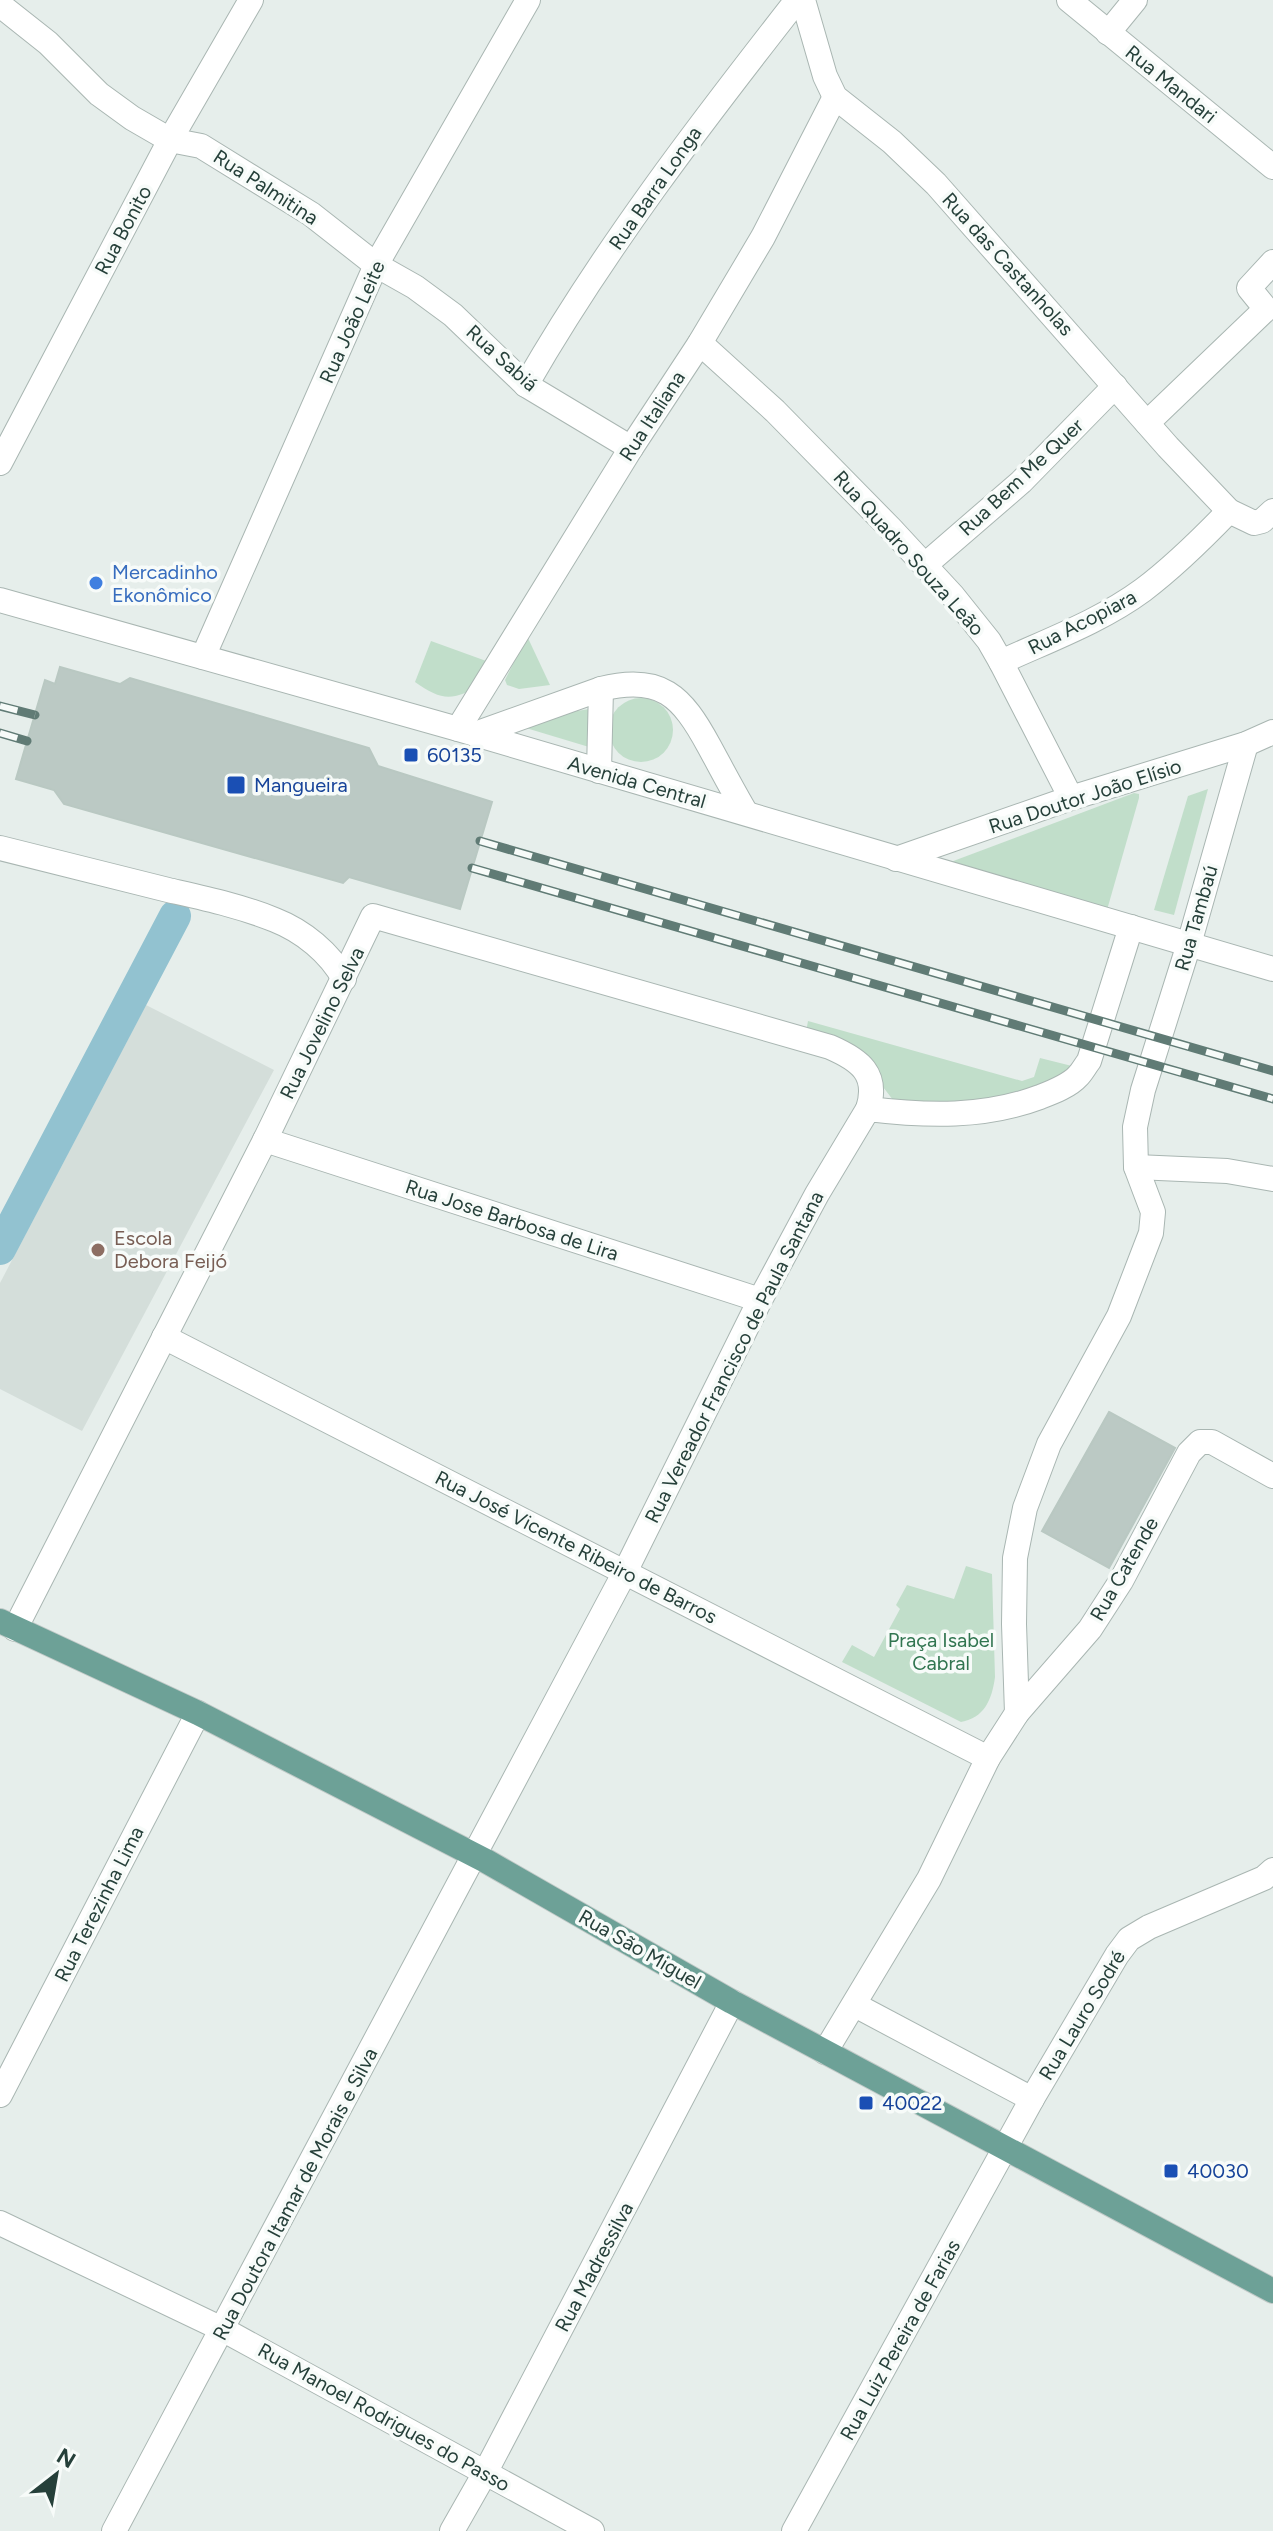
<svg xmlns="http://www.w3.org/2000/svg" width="1273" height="2531" font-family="Figtree,sans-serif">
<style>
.built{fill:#d4deda}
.green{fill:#c1deca}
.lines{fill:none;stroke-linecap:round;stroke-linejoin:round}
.canal{stroke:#92c2d0;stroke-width:32}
.building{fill:#bbc9c4;stroke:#b9c8c2;stroke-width:2}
.minor-casing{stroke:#a9b6b2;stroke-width:26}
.major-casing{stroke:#c2cac8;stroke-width:26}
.minor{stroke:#fff;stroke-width:24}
.major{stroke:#6da197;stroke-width:24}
.rail-casing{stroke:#607b75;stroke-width:9}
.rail{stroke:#f7fbf9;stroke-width:6;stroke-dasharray:18;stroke-linecap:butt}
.shop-dot{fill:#3f7fe0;stroke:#f7fbf9;stroke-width:3}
.transit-dot{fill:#1a4fb4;stroke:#f7fbf9;stroke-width:3}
.education-dot{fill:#8d6e63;stroke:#f7fbf9;stroke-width:3}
.labels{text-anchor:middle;stroke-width:7;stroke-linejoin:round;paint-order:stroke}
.street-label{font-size:20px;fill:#26403a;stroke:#f7fbf9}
.shop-label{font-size:20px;fill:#366cbe;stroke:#f7fbf9;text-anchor:start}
.transit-label{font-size:20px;fill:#164399;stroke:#f7fbf9;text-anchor:start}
.education-label{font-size:20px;fill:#785e54;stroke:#f7fbf9;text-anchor:start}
.park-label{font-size:20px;fill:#317550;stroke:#f7fbf9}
</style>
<rect width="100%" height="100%" fill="#e6eeeb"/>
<path class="built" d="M146,1005L274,1070L82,1431L0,1389V1283Z"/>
<g class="green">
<path d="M527,636L550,685L519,689L507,685L505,680Z"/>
<path d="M431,641L489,662L481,685C452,701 442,701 415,682Z"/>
<circle cx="641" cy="730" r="32"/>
<path d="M589,709V747L526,728L525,720Z"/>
<path d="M1208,789L1174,915L1154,910L1188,796Z"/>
<path d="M1134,793L1139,794V798L1107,910L948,863Z"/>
<path d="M808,1021L1022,1081L1034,1077L1040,1058L1076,1067L1029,1108L893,1100L880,1083L806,1032Z"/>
<path d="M966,1566L992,1574L995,1677C992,1700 984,1718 961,1722L842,1662L852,1645L874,1657L900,1609L896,1605L907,1585L954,1599Z"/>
</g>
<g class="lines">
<path class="canal" d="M0,1249L175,916"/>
</g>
<g class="building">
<path d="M60,667L120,684L130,678L369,748L378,766L492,802L460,909L349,877L343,883L64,804L54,790L16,779L45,680L55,684Z"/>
<path d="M1109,1412L1175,1448L1109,1568L1042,1531Z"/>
</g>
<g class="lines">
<defs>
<g id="minor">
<path d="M803,0L825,76L835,97L892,142L936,184L1168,447L1229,511L1254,523L1262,521L1273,511"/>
<path d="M1069,0L1273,167"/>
<path d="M0,5L48,43L99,94L132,118L170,140L201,146L311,214L376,265L415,287L453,315L526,385L631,448"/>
<path d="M1108,33L1135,0"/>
<path d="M700,343L775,411L891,529L953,596L989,641L1001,662L1071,798"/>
<path d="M526,385C604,249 700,124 797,0"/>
<path d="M1147,423L1266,309L1249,288L1273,262"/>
<path d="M0,463L170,140L251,0"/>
<path d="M925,565L1021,482L1115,386"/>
<path d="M0,600L458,729L1273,969"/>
<path d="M203,657L376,265L528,0"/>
<path d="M1001,662C1049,640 1101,621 1143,590C1175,566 1202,539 1229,511"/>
<path d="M458,729L631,448L700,343L763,237L835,97"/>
<path d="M475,734L601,689C661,674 682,696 709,746C721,768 733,791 746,813"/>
<path d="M599,771L601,689"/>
<path d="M0,848C56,862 112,876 168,890C203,898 241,906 275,920C303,931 330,953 344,979"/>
<path d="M896,859L1071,798L1246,744L1273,732"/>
<path d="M265,1140L760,1300"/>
<path d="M1136,1167L1227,1171L1273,1179"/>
<path d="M164,1337L988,1758"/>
<path d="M15,1629L265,1140L373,916L830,1047C860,1060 879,1074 868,1109"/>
<path d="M1017,1713L1014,1624L1015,1558L1025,1508L1049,1444L1119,1316L1151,1233L1153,1212L1136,1167L1135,1127L1143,1090L1189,944L1246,744"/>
<path d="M855,2005L1032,2099"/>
<path d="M825,2052L929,1879L988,1758L1017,1713L1090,1629L1121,1581L1189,1453L1200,1442H1212L1273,1476"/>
<path d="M0,2095L198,1713"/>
<path d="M0,2223L222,2329L592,2531"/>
<path d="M114,2531L625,1572L760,1300L817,1194L868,1109C927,1116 984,1118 1040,1097C1053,1092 1069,1086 1078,1076C1082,1072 1085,1066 1089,1061L1131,927"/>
<path d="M452,2531L485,2473L732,2002"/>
<path d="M794,2531L1032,2099L1117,1955L1129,1939L1149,1927L1264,1878L1273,1870"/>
</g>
<path id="major" d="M0,1621L198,1713L486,1861L732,2002L1273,2291"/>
</defs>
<use href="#minor" class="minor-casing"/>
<use href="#major" class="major-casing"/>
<use href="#minor" class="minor"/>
<use href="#major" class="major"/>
<defs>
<g id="rail">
<path d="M0,706L35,715"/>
<path d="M0,733L27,741"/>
<path d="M480,841L1273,1071"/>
<path d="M472,868L1273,1099"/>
</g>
</defs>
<use href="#rail" class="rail-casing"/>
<use href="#rail" class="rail"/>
</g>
<circle class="shop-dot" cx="96" cy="583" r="8"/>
<g class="transit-dot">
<rect x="403" y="747" width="16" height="16" rx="4"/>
<rect x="226" y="775" width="20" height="20" rx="4"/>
<rect x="858" y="2095" width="16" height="16" rx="4"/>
<rect x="1163" y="2163" width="16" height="16" rx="4"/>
</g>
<circle class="education-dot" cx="98" cy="1250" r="8"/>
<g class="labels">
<g class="street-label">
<text transform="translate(1171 84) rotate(39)" y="7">Rua Mandari</text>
<text transform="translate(266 187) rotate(33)" y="7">Rua Palmitina</text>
<text transform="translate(655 188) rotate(-55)" y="7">Rua Barra Longa</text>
<text transform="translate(123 230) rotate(-62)" y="7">Rua Bonito</text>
<text transform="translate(1008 264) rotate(48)" y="7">Rua das Castanholas</text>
<text transform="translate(352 322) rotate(-66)" y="7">Rua João Leite</text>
<text transform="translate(502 358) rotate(42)" y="7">Rua Sabiá</text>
<text transform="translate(652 416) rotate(-57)" y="7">Rua Italiana</text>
<text transform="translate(1021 477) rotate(-43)" y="7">Rua Bem Me Quer</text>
<text transform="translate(909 553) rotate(48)" y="7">Rua Quadro Souza Leão</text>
<text transform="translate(1082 622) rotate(-27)" y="7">Rua Acopiara</text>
<text transform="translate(637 782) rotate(16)" y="7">Avenida Central</text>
<text transform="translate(1085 796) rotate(-18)" y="7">Rua Doutor João Elísio</text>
<text transform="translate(1196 918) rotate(-74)" y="7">Rua Tambaú</text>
<text transform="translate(322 1023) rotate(-64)" y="7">Rua Jovelino Selva</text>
<text transform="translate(512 1220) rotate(18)" y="7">Rua Jose Barbosa de Lira</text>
<text transform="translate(734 1357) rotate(-63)" y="7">Rua Vereador Francisco de Paula Santana</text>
<text transform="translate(576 1547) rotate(27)" y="7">Rua José Vicente Ribeiro de Barros</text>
<text transform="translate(1124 1569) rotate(-60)" y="7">Rua Catende</text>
<text transform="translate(99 1904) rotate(-63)" y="7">Rua Terezinha Lima</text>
<text transform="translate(640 1949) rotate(30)" y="7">Rua São Miguel</text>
<text transform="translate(1082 2015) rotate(-59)" y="7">Rua Lauro Sodré</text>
<text transform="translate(295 2194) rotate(-62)" y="7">Rua Doutora Itamar de Morais e Silva</text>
<text transform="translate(594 2267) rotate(-62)" y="7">Rua Madressilva</text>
<text transform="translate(900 2340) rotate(-61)" y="7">Rua Luiz Pereira de Farias</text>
<text transform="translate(384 2417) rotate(29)" y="7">Rua Manoel Rodrigues do Passo</text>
</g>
<g class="shop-label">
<text x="112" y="579">Mercadinho<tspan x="112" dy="23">Ekonômico</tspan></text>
</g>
<g class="transit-label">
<text x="427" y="762">60135</text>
<text x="254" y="792">Mangueira</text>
<text x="882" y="2110">40022</text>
<text x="1187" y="2178">40030</text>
</g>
<g class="education-label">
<text x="114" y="1245">Escola<tspan x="114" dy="23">Debora Feijó</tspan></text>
</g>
<g class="park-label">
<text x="941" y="1647">Praça Isabel<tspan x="941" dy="23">Cabral</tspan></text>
</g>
</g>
<g transform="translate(56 2475) rotate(31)" stroke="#f7fbf9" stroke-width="6" paint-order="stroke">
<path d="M0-6L14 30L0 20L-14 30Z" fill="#26403a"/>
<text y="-12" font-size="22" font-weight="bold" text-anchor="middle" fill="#26403a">N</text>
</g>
</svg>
